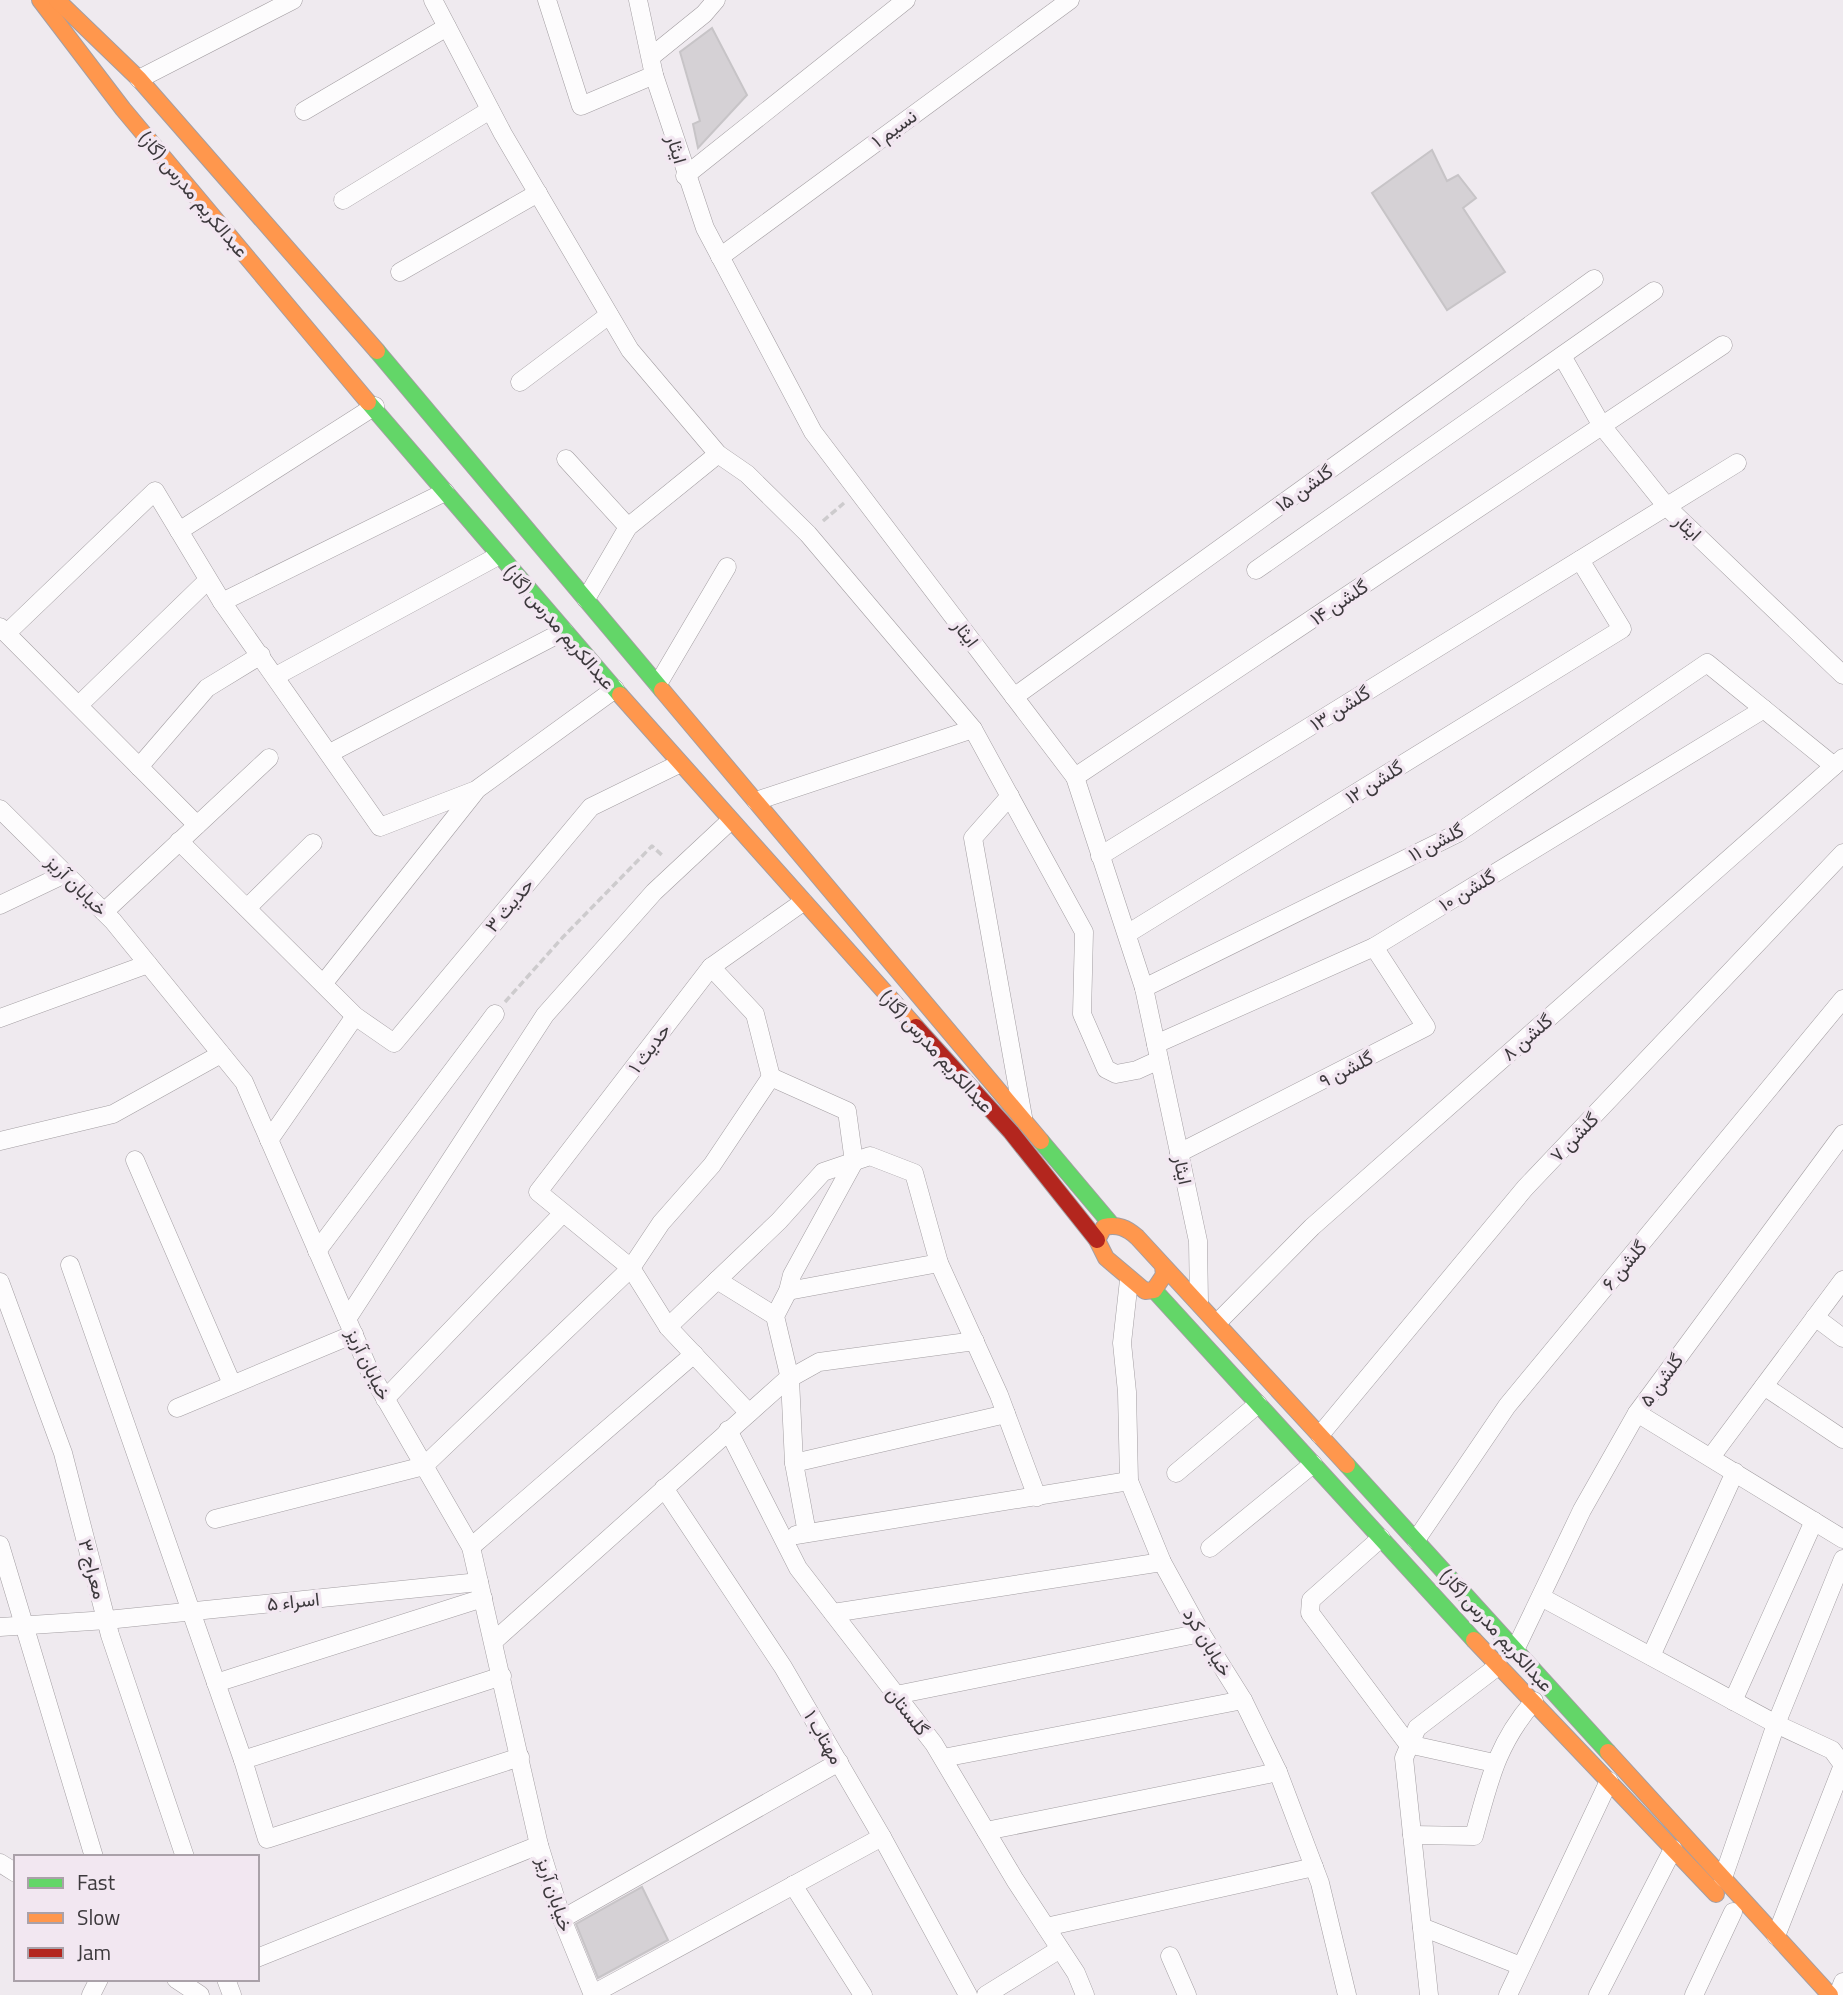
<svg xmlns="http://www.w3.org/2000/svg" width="1843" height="1995" font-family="'Titillium Web',Vazirmatn,sans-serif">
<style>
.building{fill:#d5d1d5;stroke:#c7c4c7;stroke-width:2}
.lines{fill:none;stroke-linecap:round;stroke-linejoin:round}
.street-casing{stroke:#a39ea2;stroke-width:19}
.fast-casing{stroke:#a39ea2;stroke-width:18}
.slow-casing{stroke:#a39ea2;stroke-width:18}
.jam-casing{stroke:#a39ea2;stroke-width:18}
.path{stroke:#cdcbcd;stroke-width:3.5;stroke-dasharray:7 3.5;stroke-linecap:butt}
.street{stroke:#fdfcfd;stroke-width:18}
.fast{stroke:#63d668;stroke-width:16}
.slow{stroke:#ff974d;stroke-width:16}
.jam{stroke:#b3261e;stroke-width:16}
.labels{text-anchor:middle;stroke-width:7;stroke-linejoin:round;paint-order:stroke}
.street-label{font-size:19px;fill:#3d393d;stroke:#f2e7f1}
</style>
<rect width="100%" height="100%" fill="#efeaef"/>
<g class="building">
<path d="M712,28L747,95L698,148L693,124L700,121L680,52Z"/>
<path d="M1432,150L1447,181L1458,175L1476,198L1463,208L1505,272L1447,310L1372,193Z"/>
<path d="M642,1887L668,1940L598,1978L576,1924Z"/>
</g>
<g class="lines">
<defs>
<g id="street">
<path d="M433,0L503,134L630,350L718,454L747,474L808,534L973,729L1084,932L1082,1014L1106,1069L1116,1074L1137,1070L1159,1060"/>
<path d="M547,0L581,106L654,75"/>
<path d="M638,0L654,75L705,228L813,432L1075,777L1144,988L1198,1241L1199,1302"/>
<path d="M652,56L704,14L716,0"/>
<path d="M139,79L293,0"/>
<path d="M304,111L447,27"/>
<path d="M685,176L906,0"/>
<path d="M343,200L490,110"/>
<path d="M720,257L1070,0"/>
<path d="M400,272L538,193"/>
<path d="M1562,356L1602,426L1667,507L1843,675"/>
<path d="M520,382L609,315"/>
<path d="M566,459L628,527"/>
<path d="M179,531L375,406"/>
<path d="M1256,570L1654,291"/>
<path d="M586,599L628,527L718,454"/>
<path d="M222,602L445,492"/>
<path d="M0,627L197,825"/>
<path d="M7,633L155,491L222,602L380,827L476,790L615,689"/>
<path d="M276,676L498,556"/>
<path d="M658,684L727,567"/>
<path d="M1014,697L1594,279"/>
<path d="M80,704L208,580"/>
<path d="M330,753L564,631"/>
<path d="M139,767L207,688L261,655"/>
<path d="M1075,777L1723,345"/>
<path d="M1010,796L973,838L1023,1117"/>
<path d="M756,801L973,729"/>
<path d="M0,809L113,921L244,1082L370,1372L471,1547L539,1845L562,1919L593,1995"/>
<path d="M179,841L355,1016L394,1043L591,807L679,764"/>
<path d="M1100,856L1737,463"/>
<path d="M0,905L65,874"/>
<path d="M247,908L313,843"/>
<path d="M104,912L269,758"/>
<path d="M1127,934L1622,629L1580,560"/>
<path d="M711,967L755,1014L771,1077"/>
<path d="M323,984L475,792"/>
<path d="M1144,988L1458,833L1707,663L1834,766"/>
<path d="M0,1018L148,964"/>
<path d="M1156,1044L1374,947L1764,709"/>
<path d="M771,1077L847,1111L854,1162"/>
<path d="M269,1140L355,1016"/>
<path d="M0,1141L113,1114L221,1054"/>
<path d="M1179,1153L1426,1027L1374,947"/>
<path d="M135,1160L232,1384"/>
<path d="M317,1251L495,1014"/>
<path d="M70,1265L243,1760L267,1839L520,1757"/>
<path d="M717,1280L775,1316"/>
<path d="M1129,1280L1122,1343L1127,1392L1129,1481L1162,1562L1201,1633L1243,1700L1278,1772L1320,1883L1347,1995"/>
<path d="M0,1282L63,1453L110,1635L185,1857"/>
<path d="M788,1291L939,1263"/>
<path d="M1815,1317L1843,1338"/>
<path d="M347,1319L545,1015L654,892L730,821"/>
<path d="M1218,1322L1312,1227L1843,758"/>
<path d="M668,1327L779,1221L823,1172L870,1156L914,1173L939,1263L999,1395L1037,1497"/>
<path d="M1764,1386L1843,1439"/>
<path d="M385,1399L562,1214"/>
<path d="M177,1408L354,1334"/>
<path d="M749,1413L668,1327L631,1268L538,1192L711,967L803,902"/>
<path d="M1637,1413L1843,1539"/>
<path d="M728,1430L798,1568L934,1744L1015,1880L1076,1973L1085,1995"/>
<path d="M1320,1435L1525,1188L1843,853"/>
<path d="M1711,1457L1843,1280"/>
<path d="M794,1463L1006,1414"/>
<path d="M1176,1473L1258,1404"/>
<path d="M664,1488L783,1667L882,1837L968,1995"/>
<path d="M215,1519L424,1466L631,1268L661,1223L712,1165L771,1077"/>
<path d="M807,1533L794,1463L790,1379L775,1316L788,1291L792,1275L854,1162"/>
<path d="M796,1535L1129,1481"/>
<path d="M1381,1538L1311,1600L1310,1613L1408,1744L1494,1763"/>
<path d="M1416,1540L1507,1406L1843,999"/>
<path d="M0,1545L94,1857"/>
<path d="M471,1547L694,1354"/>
<path d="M1210,1548L1313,1464"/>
<path d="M1541,1597L1776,1724L1832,1750L1843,1765"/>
<path d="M833,1613L1162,1562"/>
<path d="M0,1627L107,1620L479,1582"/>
<path d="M494,1641L785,1381L819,1362L975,1341"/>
<path d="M1515,1650L1582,1510L1637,1413L1843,1134"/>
<path d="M1651,1656L1735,1472"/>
<path d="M216,1683L483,1598"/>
<path d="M896,1695L1201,1633"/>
<path d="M1733,1701L1814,1521"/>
<path d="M943,1758L1243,1700"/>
<path d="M243,1760L502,1676"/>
<path d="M986,1831L1278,1772"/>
<path d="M1412,1835L1474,1836C1489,1782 1496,1745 1534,1701"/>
<path d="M0,1863L16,1873"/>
<path d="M1723,1878L1776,1724L1843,1559"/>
<path d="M793,1885L863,1995"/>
<path d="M562,1919L839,1762"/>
<path d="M1046,1927L1314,1867"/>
<path d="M1422,1927L1521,1966"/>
<path d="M1776,1936L1843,1765"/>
<path d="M1170,1956L1187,1995"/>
<path d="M257,1958L539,1845"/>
<path d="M176,1979L200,1995"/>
<path d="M226,1979L232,1995"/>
<path d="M593,1994L882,1837"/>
<path d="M91,1995L99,1979"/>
<path d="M986,1995L1060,1949"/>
<path d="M1429,1995L1404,1758L1417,1728L1498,1666"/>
<path d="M1508,1995L1609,1781"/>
<path d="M1598,1995L1673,1849"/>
<path d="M1694,1995L1733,1912"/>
<path d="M1838,1995L1843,1982"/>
</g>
<g id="fast">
<path d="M377,351L662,690"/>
<path d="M368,402L620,695"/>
<path d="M1041,1141L1111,1224"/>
<path d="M1154,1290L1474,1640"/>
<path d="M1347,1465L1608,1752"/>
</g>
<g id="slow">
<path d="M40,0L123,109L368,402"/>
<path d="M57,0L139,79L377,351"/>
<path d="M662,690L1041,1141"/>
<path d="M620,695L916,1027"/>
<path d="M1163,1266L1164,1275L1154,1290L1145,1291L1106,1258L1097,1240L1104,1227C1118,1224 1127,1228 1137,1237L1347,1465"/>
<path d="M1474,1640L1716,1894"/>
<path d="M1608,1752L1830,1995"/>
</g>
<path id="jam" d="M916,1027L1011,1132L1097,1240"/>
</defs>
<use href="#street" class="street-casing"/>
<use href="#fast" class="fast-casing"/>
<use href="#slow" class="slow-casing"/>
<use href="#jam" class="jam-casing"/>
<g class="path">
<path d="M823,521L844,503"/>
<path d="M505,1002L563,937L652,846L664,857"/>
</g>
<use href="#street" class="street"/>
<use href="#fast" class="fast"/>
<use href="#slow" class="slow"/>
<use href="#jam" class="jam"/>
</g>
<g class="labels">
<g class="street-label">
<text transform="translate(894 128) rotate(-36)" y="7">نسیم ۱</text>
<text transform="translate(677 149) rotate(73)" y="7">ایثار</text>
<text transform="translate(194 194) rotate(50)" y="7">عبدالکریم مدرس (گاز)</text>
<text transform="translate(1304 488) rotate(-36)" y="7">گلشن ۱۵</text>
<text transform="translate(1688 527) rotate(43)" y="7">ایثار</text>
<text transform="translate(1339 602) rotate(-34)" y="7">گلشن ۱۴</text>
<text transform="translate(560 627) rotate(49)" y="7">عبدالکریم مدرس (گاز)</text>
<text transform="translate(966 633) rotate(53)" y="7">ایثار</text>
<text transform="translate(1340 708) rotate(-32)" y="7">گلشن ۱۳</text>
<text transform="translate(1374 782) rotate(-32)" y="7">گلشن ۱۲</text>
<text transform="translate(1436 842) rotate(-28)" y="7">گلشن ۱۱</text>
<text transform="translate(77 885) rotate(45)" y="7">خیابان آریز</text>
<text transform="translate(1467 890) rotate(-31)" y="7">گلشن ۱۰</text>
<text transform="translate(509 905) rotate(-50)" y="7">حدیث ۳</text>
<text transform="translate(1527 1037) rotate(-41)" y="7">گلشن ۸</text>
<text transform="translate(649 1048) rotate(-53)" y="7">حدیث ۱</text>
<text transform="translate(937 1051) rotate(48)" y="7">عبدالکریم مدرس (گاز)</text>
<text transform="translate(1346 1069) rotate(-27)" y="7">گلشن ۹</text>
<text transform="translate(1574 1137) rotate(-46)" y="7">گلشن ۷</text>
<text transform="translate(1183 1170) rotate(78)" y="7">ایثار</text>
<text transform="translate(1624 1265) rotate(-50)" y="7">گلشن ۶</text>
<text transform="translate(369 1364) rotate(64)" y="7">خیابان آریز</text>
<text transform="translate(1661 1380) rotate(-54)" y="7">گلشن ۵</text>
<text transform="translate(93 1569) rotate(75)" y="7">معراج ۳</text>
<text transform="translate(293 1601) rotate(-6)" y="7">اسراء ۵</text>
<text transform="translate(1497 1630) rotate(48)" y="7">عبدالکریم مدرس (گاز)</text>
<text transform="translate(1208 1642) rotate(59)" y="7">خیابان کرد</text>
<text transform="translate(908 1711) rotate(52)" y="7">گلستان</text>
<text transform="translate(824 1737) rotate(60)" y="7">مهتاب ۱</text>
<text transform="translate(555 1894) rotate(72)" y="7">خیابان آریز</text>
</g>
</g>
<rect x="14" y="1855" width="245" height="126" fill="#f2e7f1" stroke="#aaa1a9" stroke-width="2"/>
<rect x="28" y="1878" width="35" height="10" fill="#63d668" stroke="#aaa1a9" stroke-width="2"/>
<text x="77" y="1890" font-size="21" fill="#3d393d">Fast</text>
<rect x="28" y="1913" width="35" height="10" fill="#ff974d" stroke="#aaa1a9" stroke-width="2"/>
<text x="77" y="1925" font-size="21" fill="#3d393d">Slow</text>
<rect x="28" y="1948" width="35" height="10" fill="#b3261e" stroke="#aaa1a9" stroke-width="2"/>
<text x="77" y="1960" font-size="21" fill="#3d393d">Jam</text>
</svg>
